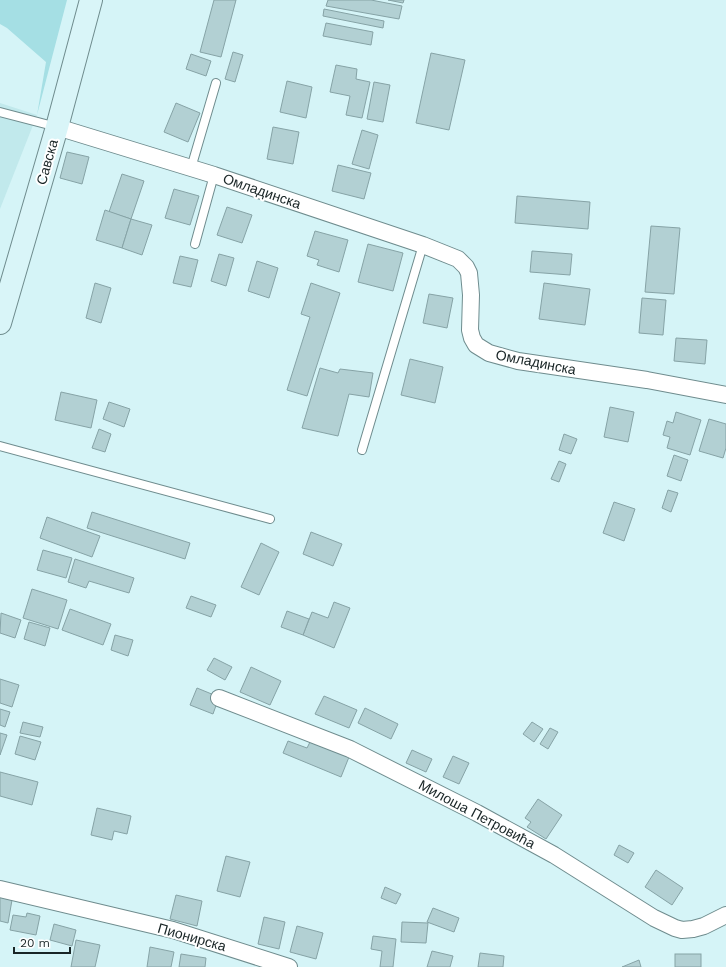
<svg xmlns="http://www.w3.org/2000/svg" width="726" height="967" font-family="'Work Sans',sans-serif">
<style>
.built{fill:#c1e9ec}
.green{fill:#a5dfe4}
.building{fill:#b2d0d3;stroke:#86a3a6}
.lines{fill:none;stroke-linecap:round;stroke-linejoin:round}
.lane-casing{stroke:#6f8c8e;stroke-width:10}
.street-casing{stroke:#6f8c8e;stroke-width:18}
.secondary-casing{stroke:#6f8c8e;stroke-width:24}
.lane{stroke:#fff;stroke-width:8}
.street{stroke:#fff;stroke-width:16}
.secondary{stroke:#d9f5f8;stroke-width:22}
.labels{text-anchor:middle;stroke-width:4;stroke-linejoin:round;paint-order:stroke}
.street-label{font-size:14px;fill:#192526;stroke:#fff}
</style>
<rect width="100%" height="100%" fill="#d5f4f7"/>
<path class="built" d="M0,103L37,115L0,209Z"/>
<path class="green" d="M0,0H67L37,115L46,62L7,28L0,24Z"/>
<g class="building">
<path d="M214,0H236L221,57L200,52Z"/>
<path d="M328,0H371L402,6L399,19L326,6Z"/>
<path d="M388,0H404L403,3Z"/>
<path d="M324,9L384,21L383,28L323,16Z"/>
<path d="M326,23L373,32L371,45L323,36Z"/>
<path d="M233,52L243,55L235,82L225,79Z"/>
<path d="M431,53L465,60L449,130L416,123Z"/>
<path d="M191,54L211,61L206,76L186,69Z"/>
<path d="M336,65L357,69L356,79L370,82L362,118L346,115L350,96L330,92Z"/>
<path d="M287,81L312,87L306,118L280,112Z"/>
<path d="M374,82L390,85L383,122L367,119Z"/>
<path d="M176,103L200,113L188,142L164,132Z"/>
<path d="M273,127L299,132L293,164L267,159Z"/>
<path d="M362,130L378,135L369,169L352,164Z"/>
<path d="M67,152L89,157L82,184L60,178Z"/>
<path d="M338,165L371,173L364,199L332,191Z"/>
<path d="M122,174L144,181L131,219L109,212Z"/>
<path d="M174,189L199,196L190,225L165,218Z"/>
<path d="M517,196L590,202L588,229L515,223Z"/>
<path d="M227,207L252,215L242,243L217,235Z"/>
<path d="M105,210L131,219L122,248L96,240Z"/>
<path d="M131,219L152,225L142,255L122,248Z"/>
<path d="M651,226L680,228L674,294L645,292Z"/>
<path d="M315,231L348,240L339,272L317,265L319,260L307,256Z"/>
<path d="M368,244L403,253L393,291L358,282Z"/>
<path d="M532,251L572,254L570,275L530,272Z"/>
<path d="M219,254L234,258L226,286L211,281Z"/>
<path d="M180,256L198,260L191,287L173,283Z"/>
<path d="M257,261L278,268L269,298L248,291Z"/>
<path d="M95,283L111,288L101,323L86,318Z"/>
<path d="M311,283L340,293L307,396L287,390L310,317L301,314Z"/>
<path d="M544,283L590,289L585,325L539,319Z"/>
<path d="M429,294L453,298L447,328L423,323Z"/>
<path d="M642,298L666,300L663,335L639,333Z"/>
<path d="M676,338L707,340L705,364L674,361Z"/>
<path d="M410,359L443,367L435,403L401,395Z"/>
<path d="M320,368L338,373L340,369L373,373L369,397L349,394L338,436L302,428Z"/>
<path d="M61,392L97,400L91,428L55,420Z"/>
<path d="M109,402L130,409L124,427L103,419Z"/>
<path d="M610,407L634,412L628,442L604,437Z"/>
<path d="M676,412L701,420L690,455L667,448L670,437L663,435L667,421L673,423Z"/>
<path d="M709,419L726,424V448L723,458L699,451Z"/>
<path d="M99,429L111,434L105,452L92,448Z"/>
<path d="M564,434L577,439L571,454L559,450Z"/>
<path d="M674,455L688,460L681,481L667,476Z"/>
<path d="M559,461L566,464L559,482L551,479Z"/>
<path d="M668,490L678,493L671,512L662,508Z"/>
<path d="M614,502L635,509L624,541L603,533Z"/>
<path d="M92,512L190,543L185,559L87,528Z"/>
<path d="M47,517L100,536L92,557L40,538Z"/>
<path d="M311,532L342,544L333,566L303,554Z"/>
<path d="M261,543L279,552L259,595L241,587Z"/>
<path d="M43,550L72,558L66,578L37,570Z"/>
<path d="M75,559L134,578L129,593L89,581L86,588L68,582Z"/>
<path d="M32,589L67,600L58,629L23,618Z"/>
<path d="M191,596L216,605L211,617L186,608Z"/>
<path d="M334,602L350,608L334,648L303,635L312,612L328,618Z"/>
<path d="M70,609L111,624L103,645L62,630Z"/>
<path d="M287,611L309,619L303,635L281,627Z"/>
<path d="M1,613L21,620L15,638L0,633Z"/>
<path d="M29,622L50,628L45,646L24,639Z"/>
<path d="M115,635L133,640L128,656L111,650Z"/>
<path d="M214,658L232,667L225,680L207,670Z"/>
<path d="M251,667L281,681L270,705L240,692Z"/>
<path d="M0,679L19,685L12,707L0,703Z"/>
<path d="M197,688L219,697L213,714L190,705Z"/>
<path d="M324,696L357,710L349,728L315,714Z"/>
<path d="M365,708L398,724L391,739L358,723Z"/>
<path d="M0,709L10,712L5,727L0,725Z"/>
<path d="M23,722L43,727L40,737L20,733Z"/>
<path d="M532,722L543,729L534,742L523,734Z"/>
<path d="M550,728L558,732L548,749L540,744Z"/>
<path d="M0,733L7,735L0,755Z"/>
<path d="M20,736L41,742L35,760L15,754Z"/>
<path d="M288,741L307,748L310,742L349,757L341,777L283,753Z"/>
<path d="M412,750L432,759L426,772L406,763Z"/>
<path d="M453,756L469,763L459,784L443,777Z"/>
<path d="M0,772L38,782L32,805L0,796Z"/>
<path d="M538,799L562,815L546,839L527,827L531,822L525,818Z"/>
<path d="M97,808L131,816L127,834L114,831L112,840L91,835Z"/>
<path d="M619,845L634,853L628,863L614,855Z"/>
<path d="M226,856L250,862L240,897L217,891Z"/>
<path d="M656,870L683,888L672,905L645,887Z"/>
<path d="M385,887L401,894L396,904L381,898Z"/>
<path d="M176,895L202,901L197,926L170,919Z"/>
<path d="M0,897L12,900L8,923L0,921Z"/>
<path d="M433,908L459,918L454,932L427,922Z"/>
<path d="M27,913L40,916L36,935L10,930L13,915L26,917Z"/>
<path d="M264,917L285,922L279,949L258,944Z"/>
<path d="M402,922L428,923L426,943L401,942Z"/>
<path d="M54,924L76,930L72,946L50,940Z"/>
<path d="M297,926L323,933L316,959L290,952Z"/>
<path d="M373,936L396,939L393,967H380L382,951L371,949Z"/>
<path d="M76,940L100,945L95,967H71Z"/>
<path d="M150,947L174,952L171,967H147Z"/>
<path d="M432,951L453,956L450,967H427Z"/>
<path d="M480,953L504,956L503,967H478Z"/>
<path d="M181,954L206,958L205,967H179Z"/>
<rect x="675" y="954" width="26" height="13"/>
<path d="M639,960L641,967H622Z"/>
</g>
<g class="lines">
<defs>
<g id="lane">
<path d="M0,112L57,127"/>
<path d="M191,168L216,83"/>
<path d="M195,244L214,175"/>
<path d="M0,446L270,519"/>
<path d="M362,450L423,245"/>
</g>
<g id="street">
<path d="M57,127L214,175L423,245L458,259L466,267L469,273L471,295L470,330L472,338L476,345L489,353L518,361L647,380L726,395"/>
<path d="M219,698L350,749L477,813L554,855L654,918L675,928L682,930L693,929L704,926L726,915"/>
<path d="M0,889L173,930L289,967"/>
</g>
<path id="secondary" d="M0,323L57,127L91,0"/>
</defs>
<use href="#lane" class="lane-casing"/>
<use href="#street" class="street-casing"/>
<use href="#secondary" class="secondary-casing"/>
<use href="#lane" class="lane"/>
<use href="#street" class="street"/>
<use href="#secondary" class="secondary"/>
</g>
<g class="labels">
<g class="street-label">
<text transform="translate(47 162) rotate(-74)" y="5">Савска</text>
<text transform="translate(262 191) rotate(19)" y="5">Омладинска</text>
<text transform="translate(536 362) rotate(11)" y="5">Омладинска</text>
<text transform="translate(477 814) rotate(28)" y="5">Милоша Петровића</text>
<text transform="translate(192 937) rotate(16)" y="5">Пионирска</text>
</g>
</g>
<path d="M14 947v6h56v-6" fill="none" stroke="#192526" stroke-width="2"/>
<text x="20" y="947" font-size="12" fill="#192526" stroke="#ffffff" stroke-width="3" paint-order="stroke">20 m</text>
</svg>
